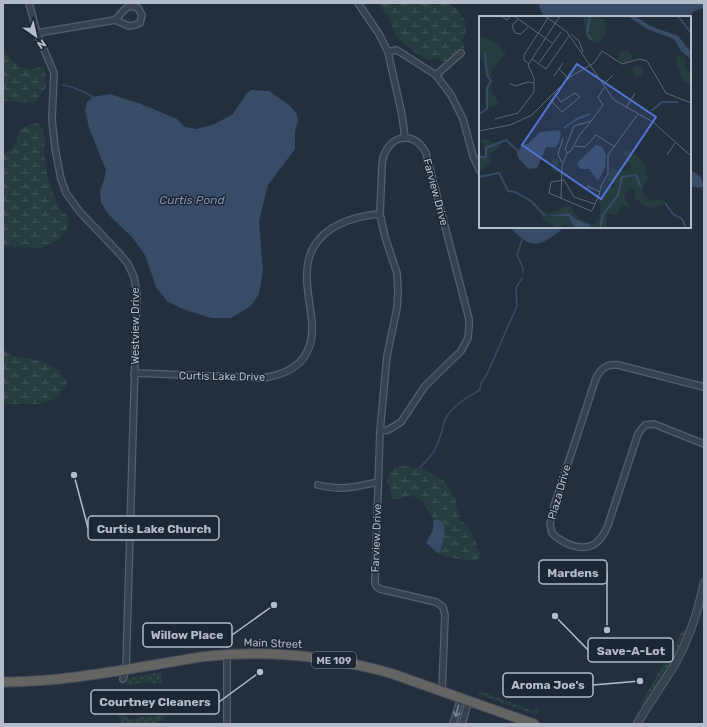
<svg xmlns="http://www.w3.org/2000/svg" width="707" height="727" font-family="Rubik,sans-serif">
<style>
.grass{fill:url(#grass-dots)}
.wetland{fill:url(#wetland-marsh)}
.water{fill:#394c67}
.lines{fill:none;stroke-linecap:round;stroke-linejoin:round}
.stream{stroke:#394c67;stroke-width:1.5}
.minor-casing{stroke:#565f6c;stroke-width:8}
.tertiary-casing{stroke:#565f6c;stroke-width:9}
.trunk-casing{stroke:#434c59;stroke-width:11}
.minor{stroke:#38414e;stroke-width:5.5}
.tertiary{stroke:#38414e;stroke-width:7}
.trunk{stroke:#656462;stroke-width:9}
.oneway{stroke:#7c8592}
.labels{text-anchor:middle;stroke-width:3;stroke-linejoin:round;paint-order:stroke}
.shield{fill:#1d2633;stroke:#878f9c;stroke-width:1}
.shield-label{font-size:10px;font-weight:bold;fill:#b4bcc9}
.street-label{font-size:11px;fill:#b4bcc9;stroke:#1d2633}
.water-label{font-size:12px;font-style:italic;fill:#7c92b1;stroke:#1d2633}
.inset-river{fill:none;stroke:#394c67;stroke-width:2}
.inset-road{fill:none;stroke:#5e6776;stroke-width:1}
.view{fill:#5274d3;fill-opacity:0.15;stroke:#5274d3;stroke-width:2}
.inset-edge{fill:none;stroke:#b4bcc9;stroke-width:2}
.leader{fill:none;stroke:#b4bcc9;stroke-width:1.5}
.callout-dot{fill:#b4bcc9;stroke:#1d2633;stroke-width:1.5}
.callout{fill:#1d2633;stroke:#b4bcc9;stroke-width:1.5}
.callout-label{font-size:12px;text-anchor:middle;font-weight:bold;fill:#b4bcc9}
</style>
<defs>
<pattern id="grass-dots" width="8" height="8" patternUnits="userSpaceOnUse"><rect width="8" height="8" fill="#263c3f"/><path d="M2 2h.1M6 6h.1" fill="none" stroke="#435659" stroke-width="1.8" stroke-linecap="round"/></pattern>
<pattern id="wetland-marsh" width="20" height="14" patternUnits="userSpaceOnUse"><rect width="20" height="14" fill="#263c3f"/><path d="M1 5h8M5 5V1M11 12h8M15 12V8" fill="none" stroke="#435659"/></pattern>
</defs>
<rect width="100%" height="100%" fill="#242f3e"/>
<g class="grass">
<path d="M683,630L686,631V634L674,659L645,706L640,705Z"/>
<path d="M161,672L162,683L154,684L148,681L131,686L127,684V680L129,678Z"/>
<path d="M479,691L534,711L535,708H538L539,711L536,715L478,694Z"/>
<path d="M119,697L121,700C124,724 128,720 149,716L151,718L154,716L155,717L164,708L165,718C158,727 133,724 122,724L118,716L117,706L113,702Z"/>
</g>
<g class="wetland">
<path d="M378,3H447C456,7 465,16 466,27C466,32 463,38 462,42L464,45V48L453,59L447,62L434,58L430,60L416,53L398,38L393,30L389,18Z"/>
<path d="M3,48C9,59 20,72 34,69C38,68 38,66 43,66L45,72L46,87L34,103L3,101Z"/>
<path d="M38,123L42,128L45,138L44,153L48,179L58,207L68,217L69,222L67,229L59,239L42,248L3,246V155C13,151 18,139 20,129L32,124Z"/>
<path d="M3,350L15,356L42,361L58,370L67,383L58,398L39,404H3Z"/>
<path d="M402,465L412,468L420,467L444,481L455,498L460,520L468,527L472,534L480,553L478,560C465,561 451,558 439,554C442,547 450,524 439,520C437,519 435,520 433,520C429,508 419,493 405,497C400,498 398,500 392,499L390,488L387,482C389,472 392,468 402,465Z"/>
</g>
<g class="water">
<path d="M538,3H704V8L694,11L689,17H544Z"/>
<path d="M251,90L269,91L289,105L297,114L298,121L295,131V149L268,185L259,221L263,271L259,294L251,306L231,318H211L183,309L167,301L156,287L145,255L132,237L114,220L106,211L101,202L100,191L104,180L106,170L89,128L85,110L87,102L93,97L110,94L141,104L177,119L185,127L196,129L212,125L232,115L247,93Z"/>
<path d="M690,171C698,173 703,177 703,186L700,188L690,186Z"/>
<path d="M511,227H565C550,238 536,253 519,236C516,233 513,231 511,227Z"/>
<path d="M433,520C435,520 437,519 439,520C450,524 442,547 439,554L426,543C431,533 434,533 433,520Z"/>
</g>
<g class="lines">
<g class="stream">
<path d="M63,85C75,87 83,91 93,97"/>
<path d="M522,240L517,255L523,268V273"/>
<path d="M420,467C433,456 437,447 442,431C443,426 444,421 447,416C455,404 468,397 480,390L481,383L487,374L517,306L516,288L522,278"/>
</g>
<defs>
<g id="minor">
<path d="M29,3L37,33L54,73L52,119L55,148L61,179L66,193L80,212L119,253L128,264L134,277L137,293L126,669L123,679"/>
<path d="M358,3L379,34L388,52L402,115L405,138"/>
<path d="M37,33L115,20L129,26L135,25L140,23L142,15L138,8L130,6L125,9L115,20"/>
<path d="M388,52L396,50L400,52L436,75L451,95L463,119L473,156L480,171"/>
<path d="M436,75L461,53"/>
<path d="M134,373L262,378C294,374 314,358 312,324C311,307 306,290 307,272C308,232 345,217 380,214"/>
<path d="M704,387L618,365C607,364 601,368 596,378L554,506L550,524L552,533C556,538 562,541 568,544C589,552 600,545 608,525L638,434L645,425L654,424L704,444"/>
<path d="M380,431L388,430L401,422L425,386L461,351L468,338L469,327V319L426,153C412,126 384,138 382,165L380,214L385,237L397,273L398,293L397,308L387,356L380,431L375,582L376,586L380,589L436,602L443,607L445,615L442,691"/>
<path d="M318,485C341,491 355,487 378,482"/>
<path d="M227,724V654"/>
<path d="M453,724L461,698"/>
<path d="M462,724L469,700"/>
</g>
<path id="tertiary" d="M637,724C649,703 663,684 675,664C689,639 698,612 704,583"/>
<path id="trunk" d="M3,682C58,682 111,672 165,663C180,661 195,657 210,656C272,650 334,657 393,674L534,724"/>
</defs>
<use href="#minor" class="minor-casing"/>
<use href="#tertiary" class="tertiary-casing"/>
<use href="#trunk" class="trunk-casing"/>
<use href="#minor" class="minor"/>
<use href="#tertiary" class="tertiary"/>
<use href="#trunk" class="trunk"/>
</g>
<defs><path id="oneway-shaft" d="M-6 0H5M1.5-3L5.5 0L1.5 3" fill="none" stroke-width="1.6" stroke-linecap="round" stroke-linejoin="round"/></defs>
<use class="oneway" href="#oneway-shaft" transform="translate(457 711) rotate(106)"/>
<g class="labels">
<rect class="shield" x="312" y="652" width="44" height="16" rx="3"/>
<g class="shield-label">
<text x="334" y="664">ME 109</text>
</g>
<g class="street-label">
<text transform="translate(436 192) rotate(75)" y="4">Farview Drive</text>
<text transform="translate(135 326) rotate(-90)" y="4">Westview Drive</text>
<text transform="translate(222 376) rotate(1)" y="4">Curtis Lake Drive</text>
<text transform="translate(559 492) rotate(-74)" y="4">Plaza Drive</text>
<text transform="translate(376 538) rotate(-88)" y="4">Farview Drive</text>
<text transform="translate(273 643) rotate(2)" y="4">Main Street</text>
</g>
<g class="water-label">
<text x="192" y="204">Curtis Pond</text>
</g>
</g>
<g transform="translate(479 16)">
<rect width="212" height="212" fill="#242f3e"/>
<path d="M104,0H119L128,7L126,19L119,27L108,23ZM0,19L18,27L27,38L12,55L13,76L20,88L11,92L7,93V71L11,64L0,37ZM198,39L206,42V50L212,59V70L204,65L198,51ZM7,123L12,126H23L20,132L10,138L12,147L0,156V132L2,141L6,139L4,128L0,124ZM146,134L159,140L166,149L169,163L164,171V176L172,185L181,183L187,186L184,189L172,192L165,190L155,181L156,174L151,172L145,179L151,191L143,190L138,199L128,197L127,212H112L90,197L66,200H89L96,212L85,209L79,212L64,204L62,193L70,198L87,190H91L100,203L114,208L120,204L122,189L119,184L126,177L123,171L126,168L133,172L136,168L134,165L128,166L131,152L145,155L152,152L144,137ZM74,142L80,145L78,157L73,153Z" fill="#263c3f"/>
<path d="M139 41a7 7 0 1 1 14 0a7 7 0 1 1-14 0ZM153.5 55a5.5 5.5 0 1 1 11 0a5.5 5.5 0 1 1-11 0Z" fill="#263c3f"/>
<path d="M149,0H156L171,10L199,20L212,36V43L202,35L195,23L168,13ZM80,114L82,118L79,128L76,131H67L58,152L50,153L39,142L38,136L43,129L49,128L61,116ZM117,129L123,131L127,139L126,152L119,165L110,153H101L98,147ZM90,197L97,203L109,208L112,212H96L89,200H66Z" fill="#394c67"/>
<path class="inset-river" d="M111,0L108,18L113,24M199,0L212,17M172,95L183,86H199M0,98L8,93V72L12,65L8,59L6,37M85,112L98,103L111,98M0,141H7V132L27,124L39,135M0,161L20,157L29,175L36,176L52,185L66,200M186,187L194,198L203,203L207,212M121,212L124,199L139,179L143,161L157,159L162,172"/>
<path class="inset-road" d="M22,0L28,4L31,0M35,0L59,17M66,0L88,16L135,84L174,106L212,140M38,4L33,10L36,17L42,18L49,11M59,17L73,27M92,18L100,25L104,36M53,43L67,53L90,20M60,47L82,16M50,48L45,44V39L69,2M80,53L89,62M75,60L84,47M31,67L36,70L49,66L54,67M124,69L134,59M71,84L83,96L101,81L96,77L82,86L76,78M147,92L156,77M16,103L39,97L55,76V62L49,49L81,0M112,105L95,110L86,133L88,137L92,135L100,120L112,105L124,89L119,81L125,72M0,115L31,109L53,99L91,61L115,47L123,35L143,48L160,43L168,45L187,77L212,87M96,130L106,131L117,119L136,131M188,139L196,127M83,147L79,138L84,122M111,172L108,170L121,176M82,183L83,150L88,137M116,188L95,181L85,164L72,166L70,177L112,195L113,194L116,188L120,179L122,170L129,158V139L159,98"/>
<path class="view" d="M98,48L177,101L122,183L43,129Z"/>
<rect width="212" height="212" class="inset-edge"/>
</g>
<path class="leader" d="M74 475L88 528M607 630L607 572M274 605L232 635M555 616L588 650M640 681L593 685M260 672L219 702"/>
<g class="callout-dot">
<circle cx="74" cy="475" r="4"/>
<circle cx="607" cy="630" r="4"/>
<circle cx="274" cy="605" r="4"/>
<circle cx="555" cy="616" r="4"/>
<circle cx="640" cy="681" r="4"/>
<circle cx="260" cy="672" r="4"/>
</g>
<g class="callout">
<rect x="88" y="516" width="131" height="24" rx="4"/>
<rect x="539" y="560" width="68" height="24" rx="4"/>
<rect x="143" y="623" width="89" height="24" rx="4"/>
<rect x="588" y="638" width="85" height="24" rx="4"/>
<rect x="503" y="673" width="90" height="24" rx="4"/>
<rect x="91" y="690" width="128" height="24" rx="4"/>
</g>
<g class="callout-label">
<text x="154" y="533">Curtis Lake Church</text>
<text x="573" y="577">Mardens</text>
<text x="187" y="639">Willow Place</text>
<text x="631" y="655">Save-A-Lot</text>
<text x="548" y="689">Aroma Joe's</text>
<text x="155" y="706">Courtney Cleaners</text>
</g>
<rect width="707" height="727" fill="none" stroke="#b4bcc9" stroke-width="8"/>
<g transform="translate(36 36) rotate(146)" stroke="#1d2633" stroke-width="3" paint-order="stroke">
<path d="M0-3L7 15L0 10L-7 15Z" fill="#b4bcc9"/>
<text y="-6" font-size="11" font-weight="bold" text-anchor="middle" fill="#b4bcc9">N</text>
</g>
</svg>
